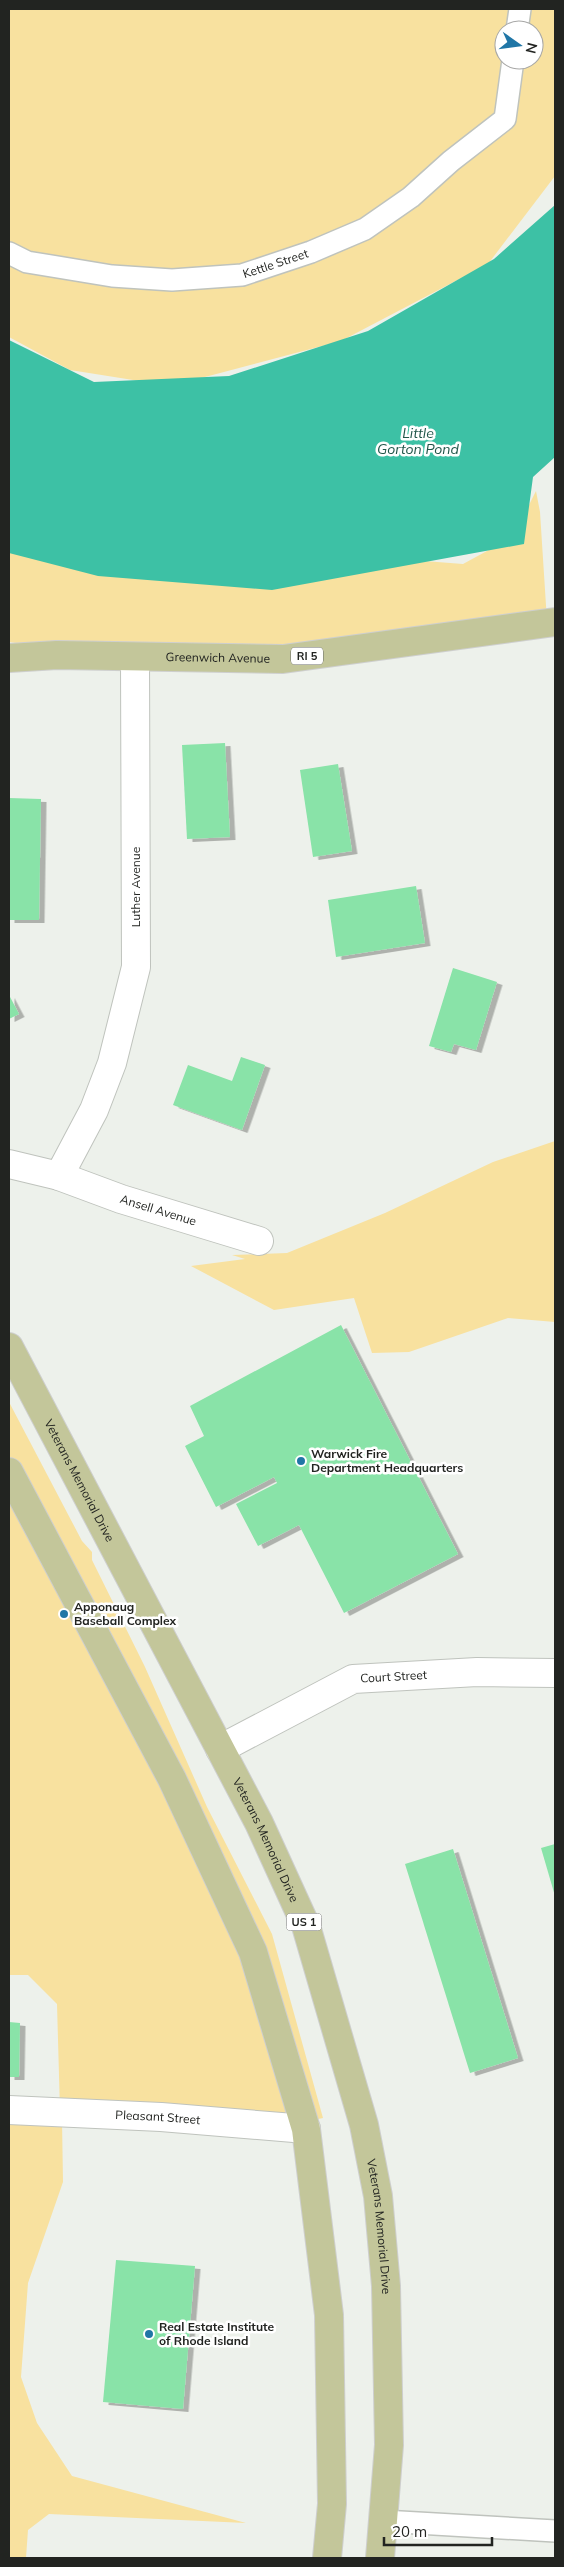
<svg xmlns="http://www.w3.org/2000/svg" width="564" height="2567" font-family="Mulish,sans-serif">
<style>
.green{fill:#f8e19f;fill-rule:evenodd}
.water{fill:#3dc1a5}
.building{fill:#89e3a8;filter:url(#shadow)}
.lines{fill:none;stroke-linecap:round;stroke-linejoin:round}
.lane-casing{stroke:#bfc3bd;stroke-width:24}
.street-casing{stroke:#bfc3bd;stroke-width:30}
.primary-casing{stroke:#cecfce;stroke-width:30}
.lane{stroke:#fff;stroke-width:21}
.street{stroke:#fff;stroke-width:28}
.primary{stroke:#c3c69a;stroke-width:28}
.poi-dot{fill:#2076a6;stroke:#fff;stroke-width:2}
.labels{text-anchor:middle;stroke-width:5;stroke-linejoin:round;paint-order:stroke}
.shield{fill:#fff;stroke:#646664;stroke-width:1}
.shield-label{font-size:11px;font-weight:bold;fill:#222421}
.street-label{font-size:12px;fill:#222421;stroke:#fff}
.poi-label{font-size:12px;font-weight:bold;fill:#222421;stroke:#fff;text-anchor:start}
.water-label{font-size:14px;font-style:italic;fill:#21564a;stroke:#fff}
</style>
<defs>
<filter id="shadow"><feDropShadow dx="5.5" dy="3" stdDeviation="0" flood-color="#0004"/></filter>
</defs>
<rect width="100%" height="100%" fill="#edf1eb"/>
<g class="green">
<path d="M9,9H555V176L488,264L341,341L171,386L70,370L9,337ZM504,30H534V60H504Z"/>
<path d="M536,491L540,512L547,621L281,664L84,652L9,642V537L347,555L463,564L513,537Z"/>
<path d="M555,1141V1322L508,1318L409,1352L372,1353L354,1298L274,1310L191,1266L245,1259L232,1255L287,1253L385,1213L493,1162Z"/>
<path d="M9,1402L82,1541L92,1552V1560L145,1667L207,1807L272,1934L323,2118L304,2122L62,2120L63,2182L28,2283L21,2377L37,2423L72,2476L246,2523L49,2514L28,2530L26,2558H9V2115L60,2111L57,2004L28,1975H9Z"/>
</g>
<path class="water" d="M555,205V457L533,477L524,544L272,590L98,576L9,553V340L94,382L229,376L368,331L494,259Z"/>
<g class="building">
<path d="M225,743L230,837L187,839L182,745Z"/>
<path d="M338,764L352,851L313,857L300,770Z"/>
<path d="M9,798L41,799L39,920H9Z"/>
<path d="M416,886L425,943L336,957L328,900Z"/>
<path d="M453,968L497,982L476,1050L454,1044L451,1052L429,1046Z"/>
<path d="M9,995L19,1014L9,1019Z"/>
<path d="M241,1057L265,1065L242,1130L173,1105L188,1065L232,1081Z"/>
<path d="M341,1325L458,1554L344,1613L299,1525L258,1546L236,1504L277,1483L274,1477L216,1507L185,1446L204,1436L190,1406Z"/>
<path d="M555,1844V1896L541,1848Z"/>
<path d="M453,1849L518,2058L470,2073L405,1864Z"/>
<path d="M9,2022L20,2023L19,2077H9Z"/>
<path d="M116,2260L195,2266L183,2409L103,2402Z"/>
</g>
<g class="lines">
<defs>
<g id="lane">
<path d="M517,30L520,9"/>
<path id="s1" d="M9,253L27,262L112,276L172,280L242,275L311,252L365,229L411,197L451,161L505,119L513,60"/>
<path d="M383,2521L555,2531"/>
</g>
<g id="street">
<path d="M9,1164L59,1176L94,1110L112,1063L136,967L135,658"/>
<path id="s2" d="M59,1176L121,1199L259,1241"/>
<path id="s3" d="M220,1749L353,1679L477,1672L555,1673"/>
<path id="s4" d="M9,2110L161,2117L306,2129"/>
</g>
<g id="primary">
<path id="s5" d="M9,658L57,655L283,659L555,622"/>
<path id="s6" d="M9,1347L259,1823L306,1926L364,2125L378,2196L386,2286L389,2445L380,2558"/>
<path d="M9,1472L172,1779L253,1952L306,2129L329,2315L332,2504L327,2558"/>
</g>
</defs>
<use href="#lane" class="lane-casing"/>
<use href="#street" class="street-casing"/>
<use href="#primary" class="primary-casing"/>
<use href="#lane" class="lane"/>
<use href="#street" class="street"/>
<use href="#primary" class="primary"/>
</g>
<g class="poi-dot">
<circle cx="301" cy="1461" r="5"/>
<circle cx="64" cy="1614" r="5"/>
<circle cx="149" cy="2334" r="5"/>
</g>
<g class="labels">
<g class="shield">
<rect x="291" y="647.5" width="32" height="17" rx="4"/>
<rect x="286.5" y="1913.5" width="35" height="17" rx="4"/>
</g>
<g class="shield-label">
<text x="307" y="660">RI 5</text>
<text x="304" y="1926">US 1</text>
</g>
<g class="street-label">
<text dy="4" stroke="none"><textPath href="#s1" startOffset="272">Kettle Street</textPath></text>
<text dy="4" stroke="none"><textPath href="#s5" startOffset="209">Greenwich Avenue</textPath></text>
<text transform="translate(136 887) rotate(-90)" y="4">Luther Avenue</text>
<text dy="4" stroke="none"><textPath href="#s2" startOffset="105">Ansell Avenue</textPath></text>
<text dy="4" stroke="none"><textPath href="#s6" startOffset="151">Veterans Memorial Drive</textPath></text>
<text dy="4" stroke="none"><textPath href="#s3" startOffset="191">Court Street</textPath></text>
<text dy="4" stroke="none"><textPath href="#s6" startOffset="556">Veterans Memorial Drive</textPath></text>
<text dy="4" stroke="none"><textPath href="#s4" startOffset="149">Pleasant Street</textPath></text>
<text dy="4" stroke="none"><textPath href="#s6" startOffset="961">Veterans Memorial Drive</textPath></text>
</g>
<g class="poi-label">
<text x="311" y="1458">Warwick Fire<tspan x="311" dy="14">Department Headquarters</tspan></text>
<text x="74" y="1611">Apponaug<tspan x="74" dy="14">Baseball Complex</tspan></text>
<text x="159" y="2331">Real Estate Institute<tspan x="159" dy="14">of Rhode Island</tspan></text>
</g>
<g class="water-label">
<text x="418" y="438">Little<tspan x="418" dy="16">Gorton Pond</tspan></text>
</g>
</g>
<rect width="564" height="2567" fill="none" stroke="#222421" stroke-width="20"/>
<g transform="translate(519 45) rotate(104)"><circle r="24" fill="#ffffff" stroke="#a7a7a6"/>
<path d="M0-4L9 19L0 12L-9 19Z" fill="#2076a6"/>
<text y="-8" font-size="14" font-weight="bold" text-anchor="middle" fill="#222421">N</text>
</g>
<path d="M384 2537v8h108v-8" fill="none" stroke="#222421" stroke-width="2.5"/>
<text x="392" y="2537" font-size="15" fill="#222421" stroke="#ffffff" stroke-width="4" paint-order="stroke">20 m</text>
</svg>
